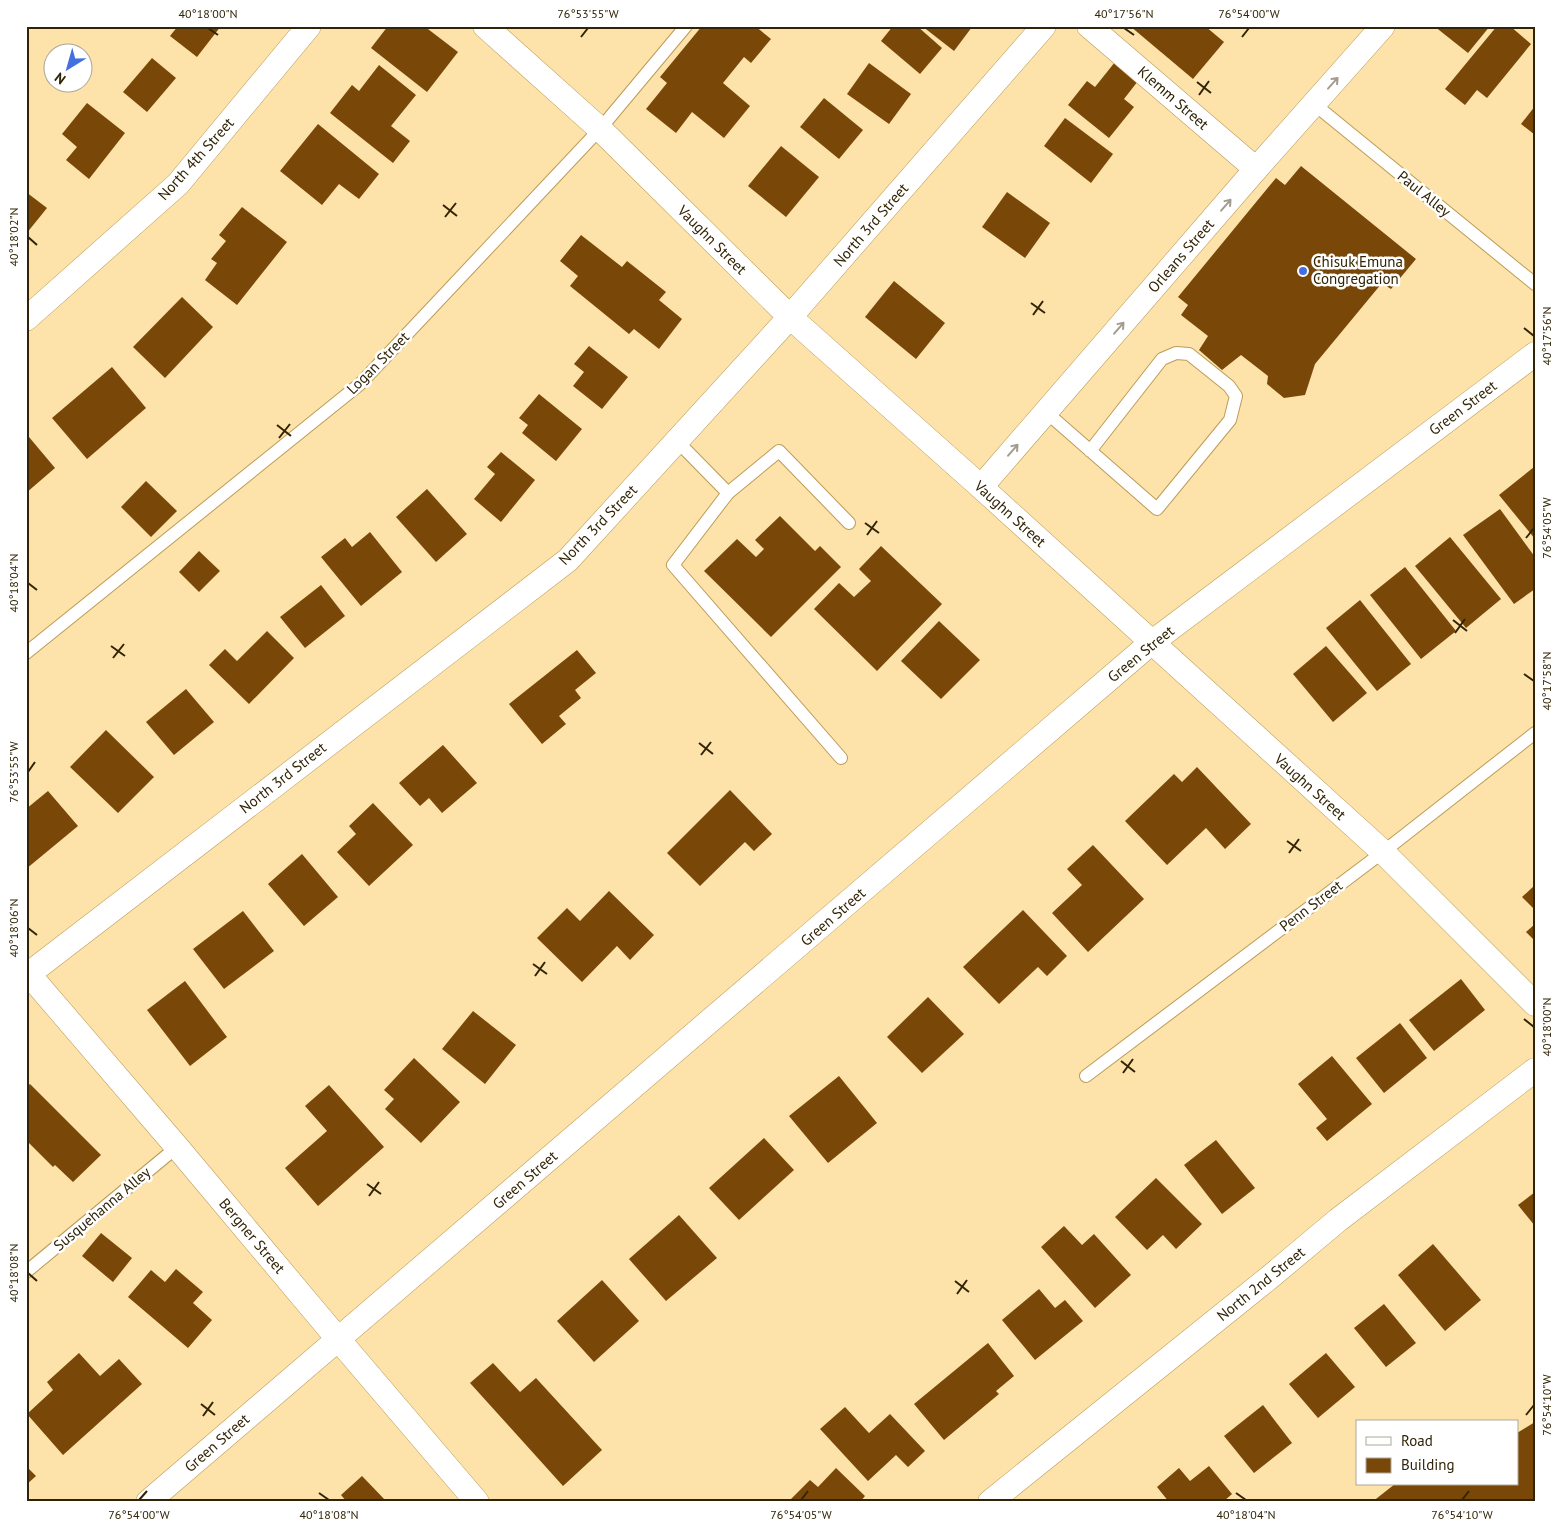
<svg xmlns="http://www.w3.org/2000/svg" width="1561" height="1528" font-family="'PT Sans',sans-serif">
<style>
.building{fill:#794808}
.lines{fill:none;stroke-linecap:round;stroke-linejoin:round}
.service-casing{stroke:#bc9c56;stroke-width:14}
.minor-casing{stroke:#bc9c56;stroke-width:25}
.service{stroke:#fff;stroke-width:12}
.minor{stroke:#fff;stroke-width:24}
.oneway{stroke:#a29c8f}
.ticks{fill:none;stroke:#312406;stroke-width:2}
.poi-dot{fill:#446fe1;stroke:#fff;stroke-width:2}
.labels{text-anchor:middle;stroke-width:5;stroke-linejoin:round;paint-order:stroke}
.street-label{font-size:15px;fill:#312406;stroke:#fff}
.poi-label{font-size:15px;fill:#312406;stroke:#fff;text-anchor:start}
.neatline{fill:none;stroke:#312406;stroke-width:2}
.ticks-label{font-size:12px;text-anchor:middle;fill:#312406}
</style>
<rect width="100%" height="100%" fill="#fde2aa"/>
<g class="building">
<path d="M178,26H221L197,57L170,36Z"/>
<path d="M388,26H424L458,52L427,92L371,48Z"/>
<path d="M702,26H755L771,39L751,63L744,57L723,83L750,106L724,138L692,112L676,133L646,109L667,83L660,77Z"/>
<path d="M893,26H917L942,48L920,74L881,41Z"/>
<path d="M922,26H971L972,27L954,51Z"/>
<path d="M1130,26H1205L1224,42L1193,79Z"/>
<path d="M1434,26H1490L1468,53Z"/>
<path d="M1497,26H1510L1531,44L1487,98L1477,90L1465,105L1445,89Z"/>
<path d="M152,58L176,78L147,112L123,92Z"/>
<path d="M1115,62L1138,81L1124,99L1134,107L1109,138L1068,105L1087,81L1095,87Z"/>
<path d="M869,63L911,94L889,124L847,94Z"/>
<path d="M379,65L416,95L391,126L410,141L393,163L330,113L352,85L359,91Z"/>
<path d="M824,98L863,130L839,159L800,127Z"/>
<path d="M87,103L125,133L89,179L66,160L77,147L62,134Z"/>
<path d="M1535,106V135L1521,124Z"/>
<path d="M1065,118L1113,154L1091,183L1044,146Z"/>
<path d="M318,124L379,174L359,199L339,184L322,205L280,171Z"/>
<path d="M781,146L819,177L786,217L748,186Z"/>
<path d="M1301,166L1416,259L1391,289L1382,283L1315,364L1305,395L1284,398L1267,384L1268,376L1241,355L1222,370L1199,350L1208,336L1181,315L1188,305L1178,297L1276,178L1285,185Z"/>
<path d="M26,192L47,208L26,234Z"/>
<path d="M1007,192L1050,223L1025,258L982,227Z"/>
<path d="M242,207L287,242L237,305L205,280L217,263L211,259L226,241L219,235Z"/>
<path d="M581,235L622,267L627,261L666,292L659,300L682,319L659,349L634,329L629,334L570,286L578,276L560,261Z"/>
<path d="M894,281L945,323L916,359L865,317Z"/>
<path d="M182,297L213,327L165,378L133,347Z"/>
<path d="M589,346L628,377L602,409L573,386L584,372L574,364Z"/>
<path d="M112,367L146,408L87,459L52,418Z"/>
<path d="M539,394L582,429L556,461L522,433L528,425L519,418Z"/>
<path d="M29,437L55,468L26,493V439Z"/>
<path d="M501,452L535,480L501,522L474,499L495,474L487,467Z"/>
<path d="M1534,467L1535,468V539L1499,495Z"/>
<path d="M146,481L177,511L151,537L121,507Z"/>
<path d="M427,489L467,534L436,562L396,517Z"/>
<path d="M1500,509L1535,557V589L1514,604L1463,535Z"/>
<path d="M780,516L815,551L820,546L841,567L771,637L704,571L737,539L756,557L764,549L755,540Z"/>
<path d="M370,532L402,572L361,606L321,557L345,538L352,547Z"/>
<path d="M1450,537L1501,599L1466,628L1415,566Z"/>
<path d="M881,546L942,604L877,671L814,609L839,583L854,597L871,581L859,569Z"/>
<path d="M199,551L220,571L199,592L179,572Z"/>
<path d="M1405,567L1456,631L1421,659L1370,595Z"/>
<path d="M321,585L345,616L305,648L280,617Z"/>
<path d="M1360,600L1411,664L1377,691L1326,628Z"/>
<path d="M939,621L980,660L941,699L901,661Z"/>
<path d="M267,631L294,658L249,704L209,665L225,649L237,661Z"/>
<path d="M1326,646L1367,693L1333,722L1293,674Z"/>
<path d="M577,650L596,673L575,690L581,698L559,716L566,724L542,744L509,704Z"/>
<path d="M186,689L214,722L174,755L146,722Z"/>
<path d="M106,730L154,777L118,813L70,767Z"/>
<path d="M443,745L477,783L442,813L429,798L420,806L399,783Z"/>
<path d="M1197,767L1251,824L1225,849L1206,828L1167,865L1125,821L1174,774L1182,782Z"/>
<path d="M730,790L772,834L754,851L745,842L700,886L667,853Z"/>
<path d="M48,791L78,826L26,869V809Z"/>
<path d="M373,803L413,845L369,886L337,852L356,834L349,826Z"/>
<path d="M1093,845L1144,899L1088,952L1052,913L1082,885L1067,869Z"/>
<path d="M302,854L338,897L304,926L268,884Z"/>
<path d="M1535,885V910L1522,897Z"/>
<path d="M609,891L654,935L630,960L617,946L582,982L537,938L567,908L580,921Z"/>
<path d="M1023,910L1067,956L1047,976L1038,967L999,1004L963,967Z"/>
<path d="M243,911L274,951L224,989L193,949Z"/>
<path d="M1535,924V941L1526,932Z"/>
<path d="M1461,979L1485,1010L1434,1051L1409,1020Z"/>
<path d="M185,981L227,1037L190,1066L147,1010Z"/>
<path d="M928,997L964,1034L922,1073L887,1037Z"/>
<path d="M473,1011L516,1045L485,1084L442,1049Z"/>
<path d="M1400,1023L1427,1058L1384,1093L1356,1058Z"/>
<path d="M1332,1056L1372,1104L1327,1141L1316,1128L1327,1119L1298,1084Z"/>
<path d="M414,1058L460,1102L421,1143L385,1109L394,1099L384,1090Z"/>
<path d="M839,1076L877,1123L828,1163L789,1116Z"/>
<path d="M30,1084L101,1155L73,1182L55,1165L53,1167L26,1140V1087Z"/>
<path d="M329,1085L384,1147L318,1206L285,1168L327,1131L305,1106Z"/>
<path d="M764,1138L794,1170L739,1220L709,1188Z"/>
<path d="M1216,1140L1255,1188L1222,1214L1184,1165Z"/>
<path d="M1156,1178L1202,1224L1176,1249L1163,1235L1147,1250L1115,1217Z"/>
<path d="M1535,1192V1226L1518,1205Z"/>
<path d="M679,1215L717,1258L666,1301L629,1259Z"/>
<path d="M1064,1226L1082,1245L1094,1234L1131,1275L1095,1308L1041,1247Z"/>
<path d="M101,1233L132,1258L113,1282L82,1256Z"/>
<path d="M1433,1244L1481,1300L1445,1331L1398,1275Z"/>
<path d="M176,1269L203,1292L193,1303L212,1320L188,1348L128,1297L151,1270L165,1282Z"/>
<path d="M602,1280L639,1321L594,1362L557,1321Z"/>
<path d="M1039,1289L1055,1308L1065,1300L1083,1321L1035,1360L1002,1320Z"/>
<path d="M1384,1304L1416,1343L1386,1367L1354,1328Z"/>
<path d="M988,1343L1014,1376L996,1391L999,1394L944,1440L914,1404Z"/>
<path d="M79,1353L100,1376L119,1359L142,1384L63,1455L27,1414L53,1390L47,1382Z"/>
<path d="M1326,1353L1355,1387L1318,1418L1289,1384Z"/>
<path d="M493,1363L520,1392L536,1378L602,1450L563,1486L470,1383Z"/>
<path d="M1263,1405L1292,1443L1254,1473L1224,1436Z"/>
<path d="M845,1407L869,1433L890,1414L925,1451L908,1467L896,1455L868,1481L820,1429Z"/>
<path d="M1535,1422V1502H1372L1395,1484H1517V1433Z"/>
<path d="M26,1466L36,1476L26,1485Z"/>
<path d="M1209,1466L1232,1494L1223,1502H1169L1157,1487L1179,1468L1190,1481Z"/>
<path d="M836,1468L865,1496L860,1502H788L810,1480L818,1487Z"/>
<path d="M362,1476L387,1502H347L341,1495Z"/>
</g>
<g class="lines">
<defs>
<g id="service">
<path d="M1314,104L1535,284"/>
<path d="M1046,412L1157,509L1230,420L1236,396L1229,386L1189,354L1176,353L1162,359L1090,451"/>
<path d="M677,441L728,493L673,565L841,758"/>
<path d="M728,493L779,451L849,523"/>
<path d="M26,653L360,384L600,129L686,26"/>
<path d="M1086,1076L1383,852L1535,733"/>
<path d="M26,1272L177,1147"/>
</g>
<g id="minor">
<path d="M485,26L600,129L790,317L981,487L1383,852L1535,1004"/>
<path d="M1089,26L1256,169"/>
<path d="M26,319L178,184L309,26"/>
<path d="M981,487L1256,169L1383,26"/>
<path d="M26,971L177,1147L338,1339L477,1502"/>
<path d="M26,976L568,560L790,317L1044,26"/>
<path d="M148,1502L1151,643L1535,354"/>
<path d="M990,1502L1270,1277L1338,1220L1535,1070"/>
</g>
</defs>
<use href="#service" class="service-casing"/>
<use href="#minor" class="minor-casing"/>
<use href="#service" class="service"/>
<use href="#minor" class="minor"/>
</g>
<defs><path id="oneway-shaft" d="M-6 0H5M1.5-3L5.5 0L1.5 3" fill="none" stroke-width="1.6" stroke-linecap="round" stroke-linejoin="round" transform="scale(1.25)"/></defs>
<g class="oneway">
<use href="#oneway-shaft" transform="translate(1333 83) rotate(-48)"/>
<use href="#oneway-shaft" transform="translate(1226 205) rotate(-49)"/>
<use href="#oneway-shaft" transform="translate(1119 328) rotate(-49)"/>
<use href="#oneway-shaft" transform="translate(1013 450) rotate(-49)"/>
</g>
<path class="ticks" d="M208,28L218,35M1124,28L1134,35M581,37L588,28M1242,37L1249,28M1197,82L1211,93M1199,95L1209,81M443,205L457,216M445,217L456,203M28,237L37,245M1031,303L1045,313M1033,315L1043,301M1524,328L1534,336M277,425L291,436M279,438L290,424M865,523L879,533M867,535L877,521M1526,538L1534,528M28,583L37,590M1453,620L1467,631M1455,633L1465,619M111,646L125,656M113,658L124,644M1524,674L1534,681M699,743L713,754M701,755L711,742M28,772L35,762M1287,841L1301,851M1289,853L1299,839M28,928L37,935M533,964L547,974M535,976L545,962M1524,1019L1534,1027M1121,1061L1135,1072M1123,1073L1133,1059M367,1184L381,1194M369,1196L379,1182M28,1273L37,1281M955,1281L969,1292M957,1294L967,1280M201,1404L215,1415M1526,1415L1534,1405M203,1416L213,1402M319,1493L329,1500M1236,1493L1246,1500M139,1500L147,1491M801,1500L808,1491M1462,1500L1469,1491"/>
<circle class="poi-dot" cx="1303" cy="271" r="5"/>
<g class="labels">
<g class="street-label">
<text transform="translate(1173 98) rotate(41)" y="5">Klemm Street</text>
<text transform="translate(196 159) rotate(-48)" y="5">North 4th Street</text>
<text transform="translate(1424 194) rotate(39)" y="5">Paul Alley</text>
<text transform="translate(871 225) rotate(-49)" y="5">North 3rd Street</text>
<text transform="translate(712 240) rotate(45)" y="5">Vaughn Street</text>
<text transform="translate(1181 256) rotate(-49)" y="5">Orleans Street</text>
<text transform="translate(378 363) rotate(-45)" y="5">Logan Street</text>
<text transform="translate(1463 408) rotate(-37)" y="5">Green Street</text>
<text transform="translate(1010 514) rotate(42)" y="5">Vaughn Street</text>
<text transform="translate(598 525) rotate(-46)" y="5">North 3rd Street</text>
<text transform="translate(1141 654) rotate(-39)" y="5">Green Street</text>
<text transform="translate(283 778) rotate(-38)" y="5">North 3rd Street</text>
<text transform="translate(1310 787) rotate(42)" y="5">Vaughn Street</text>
<text transform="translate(1311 906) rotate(-37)" y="5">Penn Street</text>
<text transform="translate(833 917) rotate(-41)" y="5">Green Street</text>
<text transform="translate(525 1180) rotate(-41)" y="5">Green Street</text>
<text transform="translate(102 1209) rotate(-40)" y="5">Susquehanna Alley</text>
<text transform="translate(252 1236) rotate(50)" y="5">Bergner Street</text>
<text transform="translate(1261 1284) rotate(-39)" y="5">North 2nd Street</text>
<text transform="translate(217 1443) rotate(-41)" y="5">Green Street</text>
</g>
<g class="poi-label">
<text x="1313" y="267">Chisuk Emuna<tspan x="1313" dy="17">Congregation</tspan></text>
</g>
</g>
<rect width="1561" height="1528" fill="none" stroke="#ffffff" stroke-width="55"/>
<rect x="1356" y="1420" width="162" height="65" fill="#ffffff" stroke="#ada79b"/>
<rect x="1366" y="1437" width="25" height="8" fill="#ffffff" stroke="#ada79b"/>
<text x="1401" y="1446" font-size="15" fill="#312406">Road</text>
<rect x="1366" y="1458" width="25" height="15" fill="#794808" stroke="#ada79b"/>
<text x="1401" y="1470" font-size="15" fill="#312406">Building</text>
<g transform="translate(68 68) rotate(217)"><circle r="24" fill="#ffffff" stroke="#ada79b"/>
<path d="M0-4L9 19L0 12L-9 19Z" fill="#446fe1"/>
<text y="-8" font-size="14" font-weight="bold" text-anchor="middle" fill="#312406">N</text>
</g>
<rect x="28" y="28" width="1506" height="1472" class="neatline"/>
<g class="ticks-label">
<text x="208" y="18">40°18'00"N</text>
<text x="588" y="18">76°53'55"W</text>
<text x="1124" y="18">40°17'56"N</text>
<text x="1249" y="18">76°54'00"W</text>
<text transform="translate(14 237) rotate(-90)" y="4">40°18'02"N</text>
<text transform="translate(1547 336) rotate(-90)" y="4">40°17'56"N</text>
<text transform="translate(1547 528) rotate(-90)" y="4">76°54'05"W</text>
<text transform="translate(14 583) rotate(-90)" y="4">40°18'04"N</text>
<text transform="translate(1547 681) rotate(-90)" y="4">40°17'58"N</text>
<text transform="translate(14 772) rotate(-90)" y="4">76°53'55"W</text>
<text transform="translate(14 928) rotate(-90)" y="4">40°18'06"N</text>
<text transform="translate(1547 1027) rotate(-90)" y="4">40°18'00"N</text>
<text transform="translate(14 1273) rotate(-90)" y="4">40°18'08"N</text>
<text transform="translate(1547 1405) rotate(-90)" y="4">76°54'10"W</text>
<text x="139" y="1519">76°54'00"W</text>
<text x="329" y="1519">40°18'08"N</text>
<text x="801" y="1519">76°54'05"W</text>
<text x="1246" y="1519">40°18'04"N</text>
<text x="1462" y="1519">76°54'10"W</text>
</g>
</svg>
